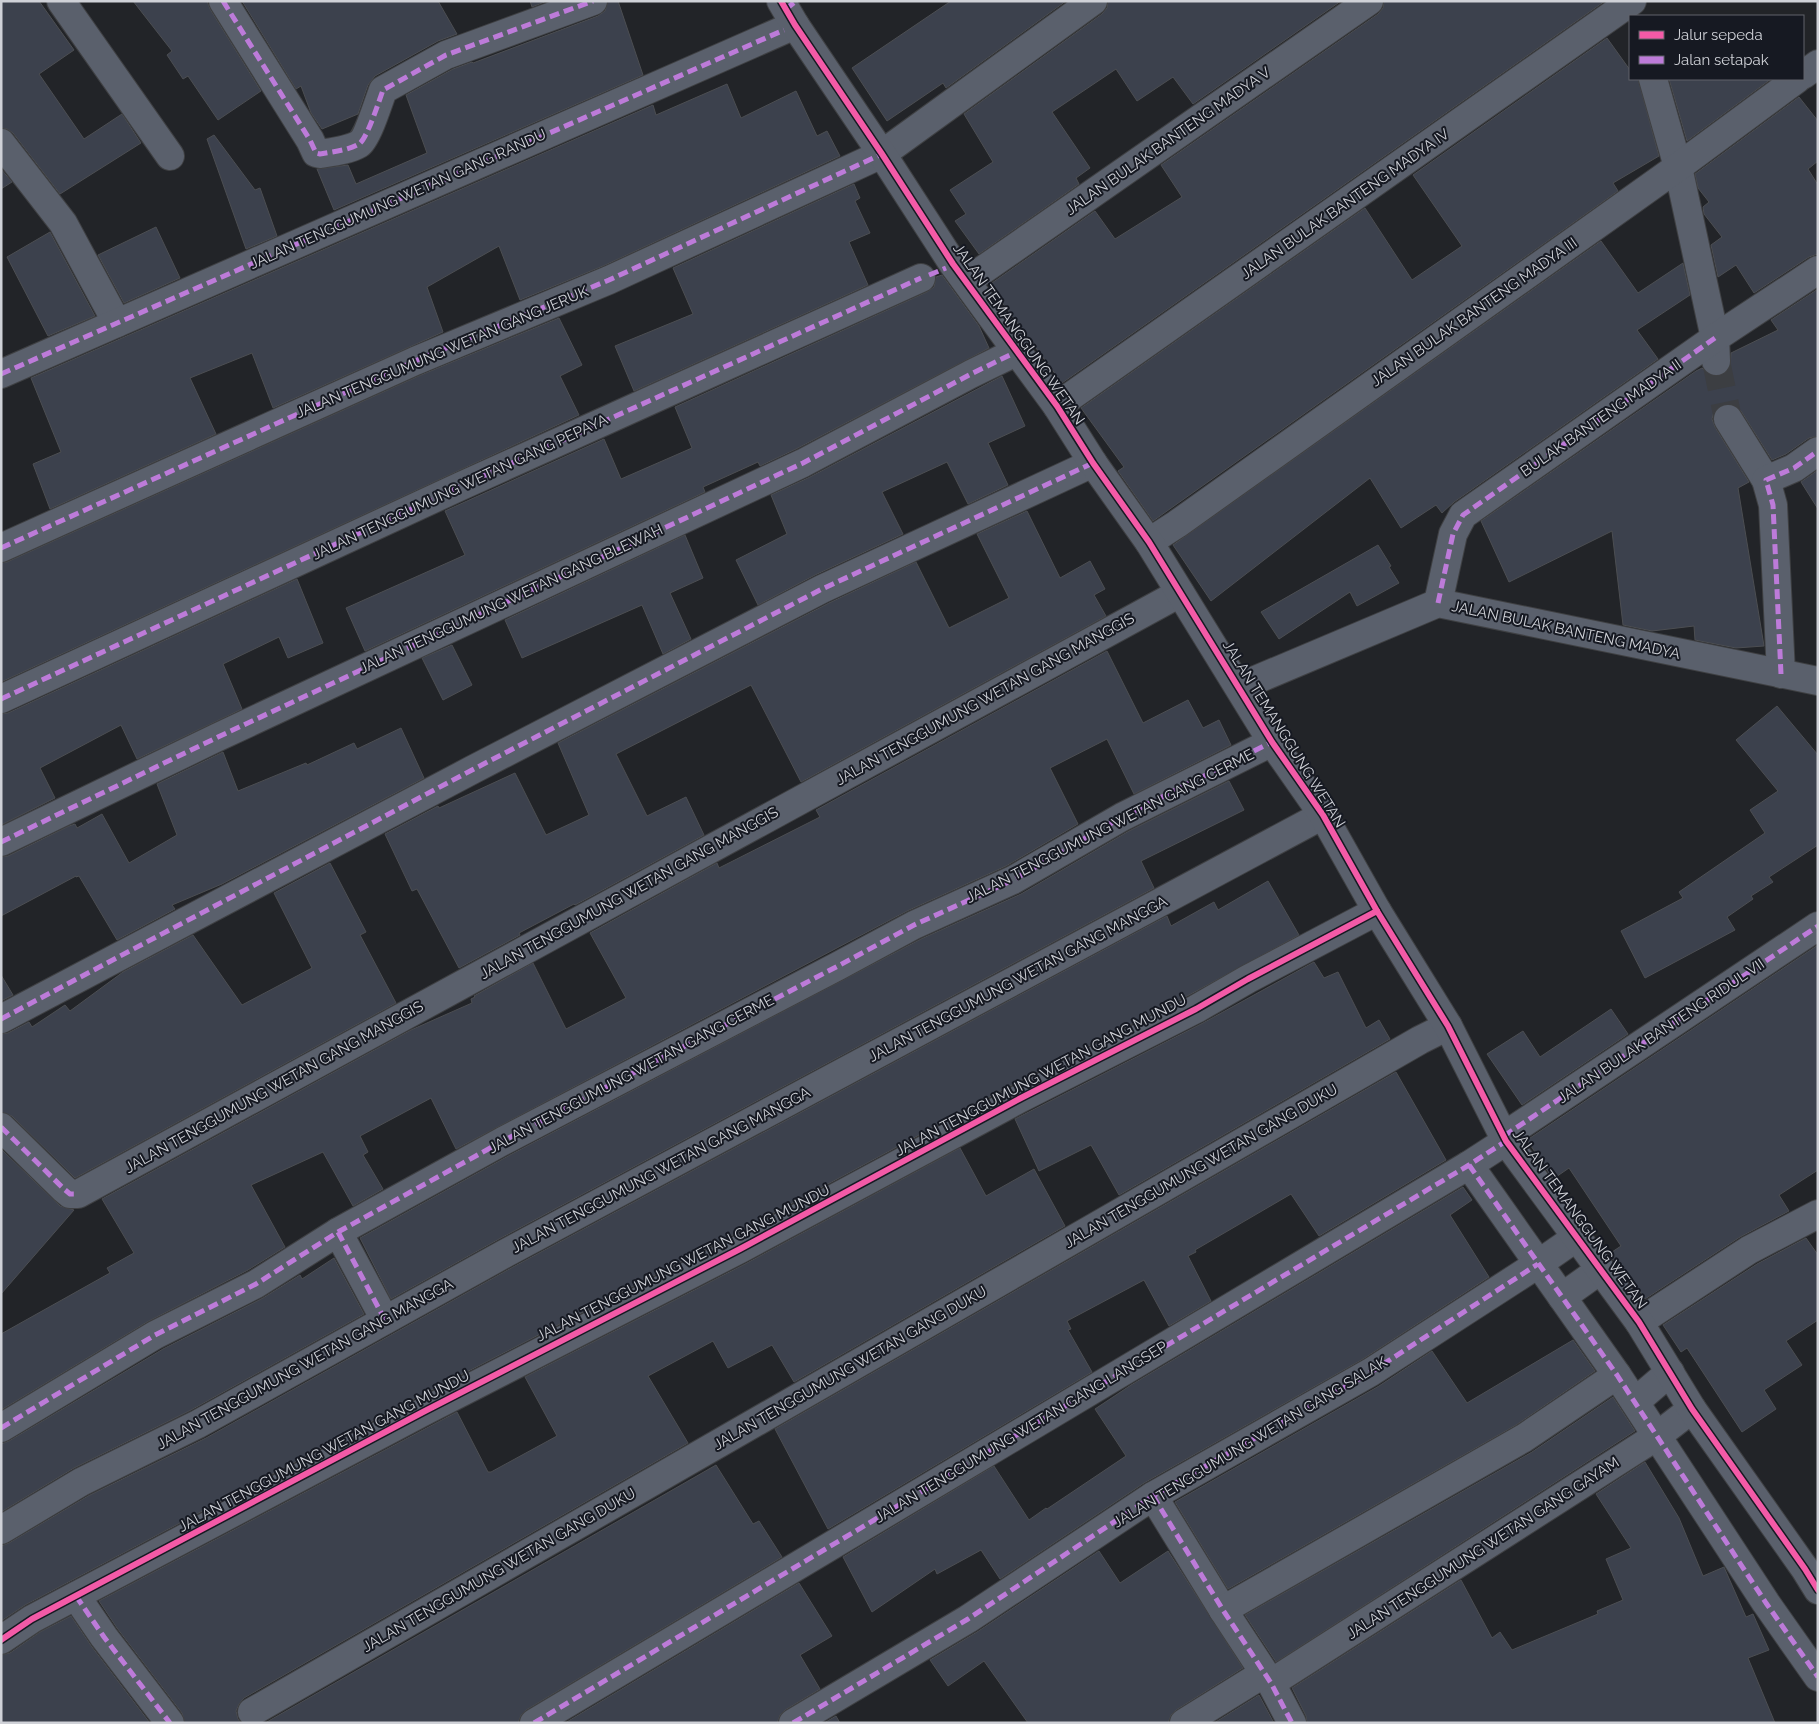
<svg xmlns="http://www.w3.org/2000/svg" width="1819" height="1724" font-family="Raleway,sans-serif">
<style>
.building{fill:#3c414d;stroke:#4c4e52}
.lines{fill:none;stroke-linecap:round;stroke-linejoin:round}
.minor-tunnel{stroke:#3c3e42;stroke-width:28;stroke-dasharray:28 14;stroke-linecap:butt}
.minor-casing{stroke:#3f4043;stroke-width:30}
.tertiary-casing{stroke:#3f4043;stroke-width:30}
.minor{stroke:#5a606c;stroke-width:28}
.tertiary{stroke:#5a606c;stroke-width:28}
.quiet{stroke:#bd7bd9;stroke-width:5;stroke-dasharray:10 5;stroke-linecap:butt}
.cycleway-casing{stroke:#161922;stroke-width:9}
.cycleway{stroke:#f35aa7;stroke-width:6}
.labels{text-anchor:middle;stroke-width:4;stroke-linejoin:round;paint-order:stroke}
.street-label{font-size:15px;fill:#cfd1d7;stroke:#161922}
</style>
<rect width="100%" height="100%" fill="#222428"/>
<g class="building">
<path d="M1,1H39L74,50L39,74L84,139L122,114L141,143L60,194L13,133L7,129L1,128Z"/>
<path d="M133,1H207L210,9L261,91L218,120L188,76L183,79L167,55L172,51Z"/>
<path d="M242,1H438L457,34L438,41L375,76L368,85L358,114L322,129L311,113L301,86L296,89Z"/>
<path d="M530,1H547L532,7Z"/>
<path d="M608,1H618L643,75L334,210L317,169L348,165L356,184L427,153L406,95L453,69L472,62L473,63L598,16L605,11Z"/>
<path d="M951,1H1066L946,88L943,83L887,121L852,68Z"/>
<path d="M1108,1H1341L1193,104L1173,77L1137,101L1116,69L1052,112L1090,168L1076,178L1079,184L979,254L955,221L966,214L950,190L993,162L964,114L1102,14L1107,8Z"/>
<path d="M1384,1H1605L1062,383L989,285L1095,211L1115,239L1182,197L1161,165L1378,14L1383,8Z"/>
<path d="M1607,38L1630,70V79H1638L1659,156L1613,183L1618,191L1153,521L1118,471L1124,467L1081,408L1365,208L1412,280L1462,246L1413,175Z"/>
<path d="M1669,79H1771L1687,141Z"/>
<path d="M727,84L741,118L796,91L817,136L827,131L840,156L603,266L520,300L499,246L427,287L443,332L273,408L252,353L190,378L216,434L50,509L33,464L61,452L31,378L653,105L656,115Z"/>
<path d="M1799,97L1818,121V161L1808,169L1818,185V254L1809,257L1754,293L1736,265L1718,277L1711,245L1722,237L1704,214L1703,207L1709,202L1698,188L1695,174Z"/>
<path d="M214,135L255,190L260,188L277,236L246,249L207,139Z"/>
<path d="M1,169L12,182L1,189Z"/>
<path d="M854,184L860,198L855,201L870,233L849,242L868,285L634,391L615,346L693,314L673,268Z"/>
<path d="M156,227L180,278L124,303L98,255Z"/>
<path d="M50,232L95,316L48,336L7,257Z"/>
<path d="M1601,241L1638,293L1683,263L1690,295L1637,330L1658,359L1454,502L1442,513L1436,505L1401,528L1370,478L1211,601L1173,545Z"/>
<path d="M942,275L979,326L989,348L796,449L760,466L758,462L703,487L705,492L365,651L346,608L465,555L445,511L604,439L621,479L692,448L675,407L927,292L934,287L936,277Z"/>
<path d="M1818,289V436L1809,438L1786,454L1772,460L1741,411L1736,406L1728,403L1720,406L1714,411L1712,419L1715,427L1749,482L1738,488L1764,646L1736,648L1695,640L1694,626L1652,631L1623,625L1612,531L1509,582L1481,521L1696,371L1702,368L1709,375L1717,377L1725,374L1730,368L1731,353L1778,330L1771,320Z"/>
<path d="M559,318L582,365L560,376L579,415L1,682V563L7,562L421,375Z"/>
<path d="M1002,376L1025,426L988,443L1008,485L968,504L947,462L882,492L903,534L815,575L758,605L736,560L787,534L771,495L810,477Z"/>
<path d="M1818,470V509L1801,482Z"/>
<path d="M1027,511L1060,578L1090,561L1105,589L1094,595L1106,616L801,782L751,685L616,754L647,816L686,797L704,835L575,905L574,904L519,933L520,935L459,968L417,889L412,891L385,834L438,806L439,808L515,773L546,835L589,815L558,743L829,603L916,562L949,628L1009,598L977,534Z"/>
<path d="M685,535L703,578L670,593L691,639L663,654L642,605L522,658L505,620Z"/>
<path d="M1378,545L1391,566L1389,567L1399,583L1357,606L1350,592L1279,639L1261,612Z"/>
<path d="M297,579L323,643L288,658L279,637L223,664L242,709L137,759L121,725L40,768L55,798L1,825V714L8,713Z"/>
<path d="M452,645L472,685L443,700L422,658Z"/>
<path d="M1107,651L1143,723L1188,700L1203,728L1219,720L1231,745L1134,794L1107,739L1050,768L1078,824L1006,866L907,911L456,1149L431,1098L360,1136L368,1152L363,1155L383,1189L353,1206L323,1152L251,1185L285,1247L248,1270L147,1322L1,1410V1334L110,1273L107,1268L134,1253L102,1199L411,1030L472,1003L471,999L475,997L474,996L533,963L566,1029L626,998L590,933L717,863L719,868L820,817L816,810Z"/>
<path d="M1777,706L1818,755V845L1769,877L1773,882L1751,896L1753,899L1727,917L1735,930L1645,978L1621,931L1683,898L1679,892L1765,833L1750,810L1778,791L1736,740Z"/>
<path d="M401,728L424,778L222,884L172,905L175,909L117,940L79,876L76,877V876L1,916V857L8,856L69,826L75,824L77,828L102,814L129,863L177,835L157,784L223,752L238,791L306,763L307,765L354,743L357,749Z"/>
<path d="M1229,781L1244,810L1141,861L1154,888L499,1239L391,1299L360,1238L510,1155L921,939L1021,894L1129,831Z"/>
<path d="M330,863L366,932L360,935L396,1003L75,1178L12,1116L1,1112V1034L8,1033L29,1022L32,1027L65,1005L70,1011L123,972L193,935L242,1005L312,968L274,893Z"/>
<path d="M1268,881L1299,935L1189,995L1014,1084L733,1235L416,1398L25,1605L1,1621V1546L9,1543L88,1496L206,1438L513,1267L1167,916L1171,926L1214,902L1218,910Z"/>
<path d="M1818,945V1170L1779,1195L1789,1211L1740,1237L1645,1299L1631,1278L1628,1281L1609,1254L1621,1246L1569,1168L1553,1179L1527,1140Z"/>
<path d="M1314,962L1324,978L1338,972L1366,1028L1379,1020L1390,1039L1119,1195L1091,1145L1039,1171L1015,1119L1203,1023Z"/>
<path d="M1,975L13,995L1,1001Z"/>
<path d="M1611,1009L1628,1034L1522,1105L1487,1054L1523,1031L1540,1057Z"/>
<path d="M1396,1072L1446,1160L1319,1236L1291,1194L1195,1250L1196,1252L1188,1256L1211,1301L1169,1326L1144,1280L1067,1321L1071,1329L1068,1330L1092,1372L828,1529L775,1429Z"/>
<path d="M960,1148L986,1196L1034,1169L1065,1226L794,1382L772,1345L728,1368L713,1341L648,1376L688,1443L244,1698L239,1704L236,1711L238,1719L241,1723H185L182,1713L117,1628L99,1601L457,1412L488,1472H491L557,1436L525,1377L747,1263Z"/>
<path d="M1,1149L60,1206L74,1210L1,1294Z"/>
<path d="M1463,1187L1472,1200L1450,1215L1489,1277L1363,1359L1144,1483L1000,1579L981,1550L937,1574L935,1569L872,1612L843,1557L994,1466L1029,1520L1046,1508L1047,1509L1126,1456L1095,1409L1131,1385Z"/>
<path d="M1806,1238L1818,1255V1320L1786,1341L1802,1365L1764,1390L1776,1409L1742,1432L1687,1348L1681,1352L1663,1325L1757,1264Z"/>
<path d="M334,1258L364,1314L191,1410L74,1468L1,1512V1444L9,1441L163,1349L263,1298L300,1275L302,1279Z"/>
<path d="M1573,1340L1595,1371L1516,1425L1228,1589L1175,1502L1379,1386L1432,1351L1467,1403Z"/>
<path d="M1613,1397L1635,1431L1276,1662L1245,1615L1532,1452Z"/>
<path d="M1645,1462L1679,1518L1703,1576L1724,1567L1746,1617L1753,1614L1769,1650L1748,1658L1775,1723H1307L1306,1716L1292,1688L1461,1580L1492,1638L1500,1632L1512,1650L1598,1614L1597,1611L1623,1600L1606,1559L1631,1548L1596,1494Z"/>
<path d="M716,1465L753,1524L759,1521L782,1557L526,1710L521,1715L518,1723H265Z"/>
<path d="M1099,1551L1120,1583L1168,1551L1243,1668L1176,1710L1171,1715L1168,1723H1028L984,1661L948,1686L930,1660L977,1632Z"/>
<path d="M799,1583L832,1636L800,1655L820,1689L785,1710L780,1715L777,1723H565Z"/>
<path d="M71,1616L92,1647L150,1723H1V1655L10,1653L40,1632Z"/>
<path d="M1259,1695L1274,1723H1214Z"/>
<path d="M836,1716L840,1723H824Z"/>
</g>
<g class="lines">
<path class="minor-tunnel" d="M1716,361L1728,419"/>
<defs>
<g id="minor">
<path d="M61,1L170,156"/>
<path d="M223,1L310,140L316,153L320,154C332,152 349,150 359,144C367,139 379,101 383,90L446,55L593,1"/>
<path d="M1803,75L1818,64"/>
<path d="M1653,79L1678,167L1715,338L1716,361"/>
<path d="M1,143L63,223L117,323"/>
<path d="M967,281L1369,1"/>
<path d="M1,374L795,25"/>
<path d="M1057,406L1632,1"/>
<path d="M1728,419L1766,480L1773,505L1781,674"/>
<path d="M1766,480L1794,468L1818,451"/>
<path d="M1149,542L1177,524L1678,167L1797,79"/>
<path d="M1,548L415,361L609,280L882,154L1093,1"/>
<path d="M1438,603L1453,534L1463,515L1715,338L1818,270"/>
<path d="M1239,687L1438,603L1818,681"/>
<path d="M1,699L461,486L921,278"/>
<path d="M1,842L218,737L803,463L971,374L1018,351"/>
<path d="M1,1019L472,770L822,589L1093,463"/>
<path d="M1,1127L64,1189L70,1194H78L1180,593"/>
<path d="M1504,1136L1818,926"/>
<path d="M1469,1165L1617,1375L1766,1603L1818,1677"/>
<path d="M338,1232L385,1320"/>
<path d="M1562,1297L1600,1270"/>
<path d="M1639,1322L1749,1250L1818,1214"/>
<path d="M1635,1402L1670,1372"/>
<path d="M1,1428L155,1335L256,1284L338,1232L503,1141L838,966L914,925L1013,880L1122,817L1272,742"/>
<path d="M1153,1496L1223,1610L1271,1683L1292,1723"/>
<path d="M1,1530L81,1482L198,1424L506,1253L1323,815"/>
<path d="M76,1596L104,1637L170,1723"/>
<path d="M1223,1610L1524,1438L1617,1375"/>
<path d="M1,1640L32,1619L423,1412L740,1249L1021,1098L1196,1009L1248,979L1377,911"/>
<path d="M1271,1683L1657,1436L1692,1409"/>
<path d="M252,1712L1420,1040L1448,1026"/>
<path d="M534,1723L1469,1165L1506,1141"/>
<path d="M793,1723L968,1619L1153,1496L1371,1372L1538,1264L1577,1237"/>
<path d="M1184,1723L1263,1674"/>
</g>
<path id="tertiary" d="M781,1L795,25L882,154L953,264L1057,406L1093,463L1149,542L1272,742L1323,815L1377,911L1448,1026L1506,1141L1639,1322L1692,1409L1805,1569L1818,1590"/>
</defs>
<use href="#minor" class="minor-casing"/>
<use href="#tertiary" class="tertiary-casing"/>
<use href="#minor" class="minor"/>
<use href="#tertiary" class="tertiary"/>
<g class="quiet">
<path d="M223,1L310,140L316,153L320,154C332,152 349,150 359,144C367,139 379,101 383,90L446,55L593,1"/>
<path d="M786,9L796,1"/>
<path d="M929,275L946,268"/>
<path d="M1,374L784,30"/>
<path d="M1,548L415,361L609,280L882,154"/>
<path d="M1438,603L1453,534L1463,515L1715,338"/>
<path d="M1781,674L1773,505L1766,480L1794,468L1818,451"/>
<path d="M1,699L461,486L921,278"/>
<path d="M1,842L218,737L803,463L971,374L1018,351"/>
<path d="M1,1019L472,770L822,589L1093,463"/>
<path d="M1,1127L64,1189L70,1194H78"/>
<path d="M1504,1136L1818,926"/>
<path d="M1469,1165L1617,1375L1766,1603L1818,1677"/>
<path d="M338,1232L385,1320"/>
<path d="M1,1428L155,1335L256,1284L338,1232L503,1141L838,966L914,925L1013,880L1122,817L1272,742"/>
<path d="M1153,1496L1223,1610L1271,1683L1292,1723"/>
<path d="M76,1596L104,1637L170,1723"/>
<path d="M534,1723L1469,1165L1506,1141"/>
<path d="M793,1723L968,1619L1153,1496L1371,1372L1538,1264"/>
</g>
<defs>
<g id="cycleway">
<path d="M781,1L795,25L882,154L953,264L1057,406L1093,463L1149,542L1272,742L1323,815L1377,911L1448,1026L1506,1141L1639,1322L1692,1409L1805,1569L1818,1590"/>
<path d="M1,1640L32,1619L423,1412L740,1249L1021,1098L1196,1009L1248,979L1377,911"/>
</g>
</defs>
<use href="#cycleway" class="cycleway-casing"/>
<use href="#cycleway" class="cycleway"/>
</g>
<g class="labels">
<g class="street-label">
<text transform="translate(1168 141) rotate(-35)" y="5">JALAN BULAK BANTENG MADYA V</text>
<text transform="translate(398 199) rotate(-24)" y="5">JALAN TENGGUMUNG WETAN GANG RANDU</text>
<text transform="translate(1345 204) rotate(-35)" y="5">JALAN BULAK BANTENG MADYA IV</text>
<text transform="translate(1474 312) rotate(-35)" y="5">JALAN BULAK BANTENG MADYA III</text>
<text transform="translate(1019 334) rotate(55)" y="5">JALAN TEMANGGUNG WETAN</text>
<text transform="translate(442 352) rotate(-23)" y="5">JALAN TENGGUMUNG WETAN GANG JERUK</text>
<text transform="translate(1601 418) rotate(-35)" y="5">BULAK BANTENG MADYA II</text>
<text transform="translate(460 487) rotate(-25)" y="5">JALAN TENGGUMUNG WETAN GANG PEPAYA</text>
<text transform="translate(511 599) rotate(-25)" y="5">JALAN TENGGUMUNG WETAN GANG BLEWAH</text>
<text transform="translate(1566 630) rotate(12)" y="5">JALAN BULAK BANTENG MADYA</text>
<text transform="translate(985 699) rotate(-29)" y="5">JALAN TENGGUMUNG WETAN GANG MANGGIS</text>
<text transform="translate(1284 734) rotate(58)" y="5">JALAN TEMANGGUNG WETAN</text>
<text transform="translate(1110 826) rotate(-27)" y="5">JALAN TENGGUMUNG WETAN GANG CERME</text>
<text transform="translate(629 893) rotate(-29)" y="5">JALAN TENGGUMUNG WETAN GANG MANGGIS</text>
<text transform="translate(1018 979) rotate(-28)" y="5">JALAN TENGGUMUNG WETAN GANG MANGGA</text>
<text transform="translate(1661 1031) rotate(-34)" y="5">JALAN BULAK BANTENG RIDUL VII</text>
<text transform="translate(631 1074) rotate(-28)" y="5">JALAN TENGGUMUNG WETAN GANG CERME</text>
<text transform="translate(1041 1075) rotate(-28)" y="5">JALAN TENGGUMUNG WETAN GANG MUNDU</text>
<text transform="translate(274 1087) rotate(-29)" y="5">JALAN TENGGUMUNG WETAN GANG MANGGIS</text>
<text transform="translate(1201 1166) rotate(-30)" y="5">JALAN TENGGUMUNG WETAN GANG DUKU</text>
<text transform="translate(661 1170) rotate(-28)" y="5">JALAN TENGGUMUNG WETAN GANG MANGGA</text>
<text transform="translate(1580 1219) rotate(54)" y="5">JALAN TEMANGGUNG WETAN</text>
<text transform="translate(683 1263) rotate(-27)" y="5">JALAN TENGGUMUNG WETAN GANG MUNDU</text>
<text transform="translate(305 1364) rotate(-29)" y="5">JALAN TENGGUMUNG WETAN GANG MANGGA</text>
<text transform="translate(850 1368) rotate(-30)" y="5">JALAN TENGGUMUNG WETAN GANG DUKU</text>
<text transform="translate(1021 1432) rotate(-31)" y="5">JALAN TENGGUMUNG WETAN GANG LANGSEP</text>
<text transform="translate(1250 1442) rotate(-31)" y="5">JALAN TENGGUMUNG WETAN GANG SALAK</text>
<text transform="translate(324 1451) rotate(-28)" y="5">JALAN TENGGUMUNG WETAN GANG MUNDU</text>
<text transform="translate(1483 1548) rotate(-33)" y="5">JALAN TENGGUMUNG WETAN GANG GAYAM</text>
<text transform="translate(499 1570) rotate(-30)" y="5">JALAN TENGGUMUNG WETAN GANG DUKU</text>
</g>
</g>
<rect width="1819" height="1724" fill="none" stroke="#cfd1d7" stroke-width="5"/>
<rect x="1629" y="15" width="175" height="65" fill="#161922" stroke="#60636a"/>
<rect x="1639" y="31" width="25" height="8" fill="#f35aa7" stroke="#60636a"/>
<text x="1674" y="40" font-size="15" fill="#cfd1d7">Jalur sepeda</text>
<rect x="1639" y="56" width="25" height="8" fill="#bd7bd9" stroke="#60636a"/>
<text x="1674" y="65" font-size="15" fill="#cfd1d7">Jalan setapak</text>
</svg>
